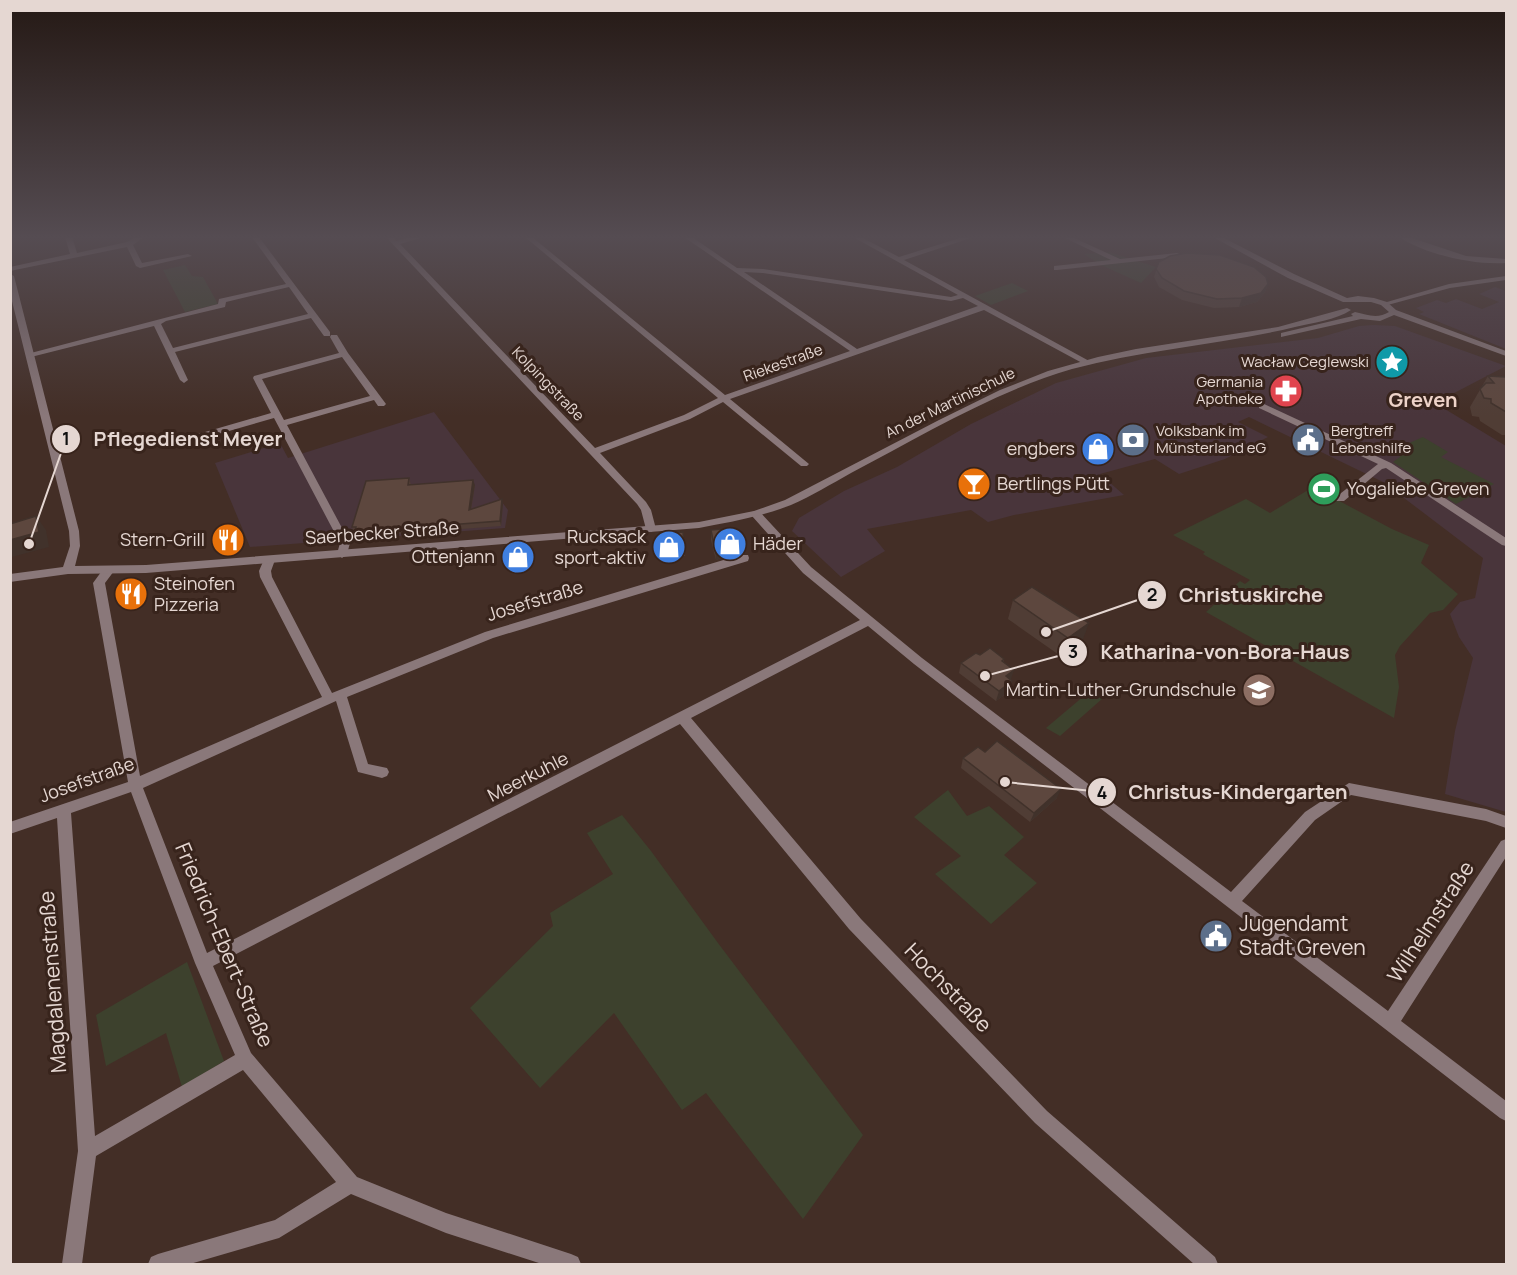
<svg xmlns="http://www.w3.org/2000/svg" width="1517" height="1275" font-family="Manrope,sans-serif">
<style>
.commercial{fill:#49353b}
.green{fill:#3d412d}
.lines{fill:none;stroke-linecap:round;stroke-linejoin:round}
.minor{fill:#8a787a;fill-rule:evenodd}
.tertiary{fill:#8a787a;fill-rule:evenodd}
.wall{fill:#503d35}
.shaded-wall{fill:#41322b}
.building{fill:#5d473e;stroke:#41322b;stroke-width:1.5}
.labels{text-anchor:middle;stroke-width:6;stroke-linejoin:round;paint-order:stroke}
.far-poi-label{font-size:15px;fill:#e5d7d2;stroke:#38241c;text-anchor:end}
.far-street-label{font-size:15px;fill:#e5d7d2;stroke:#38241c}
.poi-label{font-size:18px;fill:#e5d7d2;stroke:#38241c;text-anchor:end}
.street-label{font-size:18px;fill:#e5d7d2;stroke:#38241c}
.far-district-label{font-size:20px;font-weight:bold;fill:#eed3c8;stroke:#38241c}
.near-street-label{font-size:21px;fill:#e5d7d2;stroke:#38241c}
.near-poi-label{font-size:21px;fill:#e5d7d2;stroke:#38241c;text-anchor:start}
.leader{fill:none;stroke:#e5d7d2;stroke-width:2}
.callout-dot{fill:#e5d7d2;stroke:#38241c;stroke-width:2}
.mark-label{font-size:18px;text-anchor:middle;font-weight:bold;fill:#111}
.callout-label{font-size:20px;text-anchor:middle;font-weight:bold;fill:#e5d7d2;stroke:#38241c;stroke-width:6;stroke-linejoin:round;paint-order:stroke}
</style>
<rect width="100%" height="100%" fill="#432e26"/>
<g class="commercial">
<path d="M1495,287L1506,291V349L1419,314L1424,312L1416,308L1437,300L1446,303L1456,299L1482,309L1499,302L1479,294Z"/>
<path d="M1373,325L1395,326L1506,366L1435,403L1506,446V812L1445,794L1455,731L1473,658L1459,637L1450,614L1460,602L1475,598L1483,558L1383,482L1249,417L1238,422L1268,437L1225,459L1179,474L1155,459L1100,474L1124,495L1014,515L988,522L971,510L867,529L885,551L841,577L792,531L799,518L844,491L897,467L971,424L1056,383L1146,358L1318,338L1359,326Z"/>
<path d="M434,412L508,510L505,528L250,547L215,463L280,443L288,458Z"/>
</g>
<g class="green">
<path d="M1109,252L1156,267L1141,283L1101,265L1084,254Z"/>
<path d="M185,265L192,276L203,277L218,304L185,312L163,270Z"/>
<path d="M1012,283L1028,291L991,305L975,296Z"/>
<path d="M1423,437L1448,452L1441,457L1494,484L1456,504L1393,462L1400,457V447Z"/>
<path d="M1313,487L1392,529L1429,545L1421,563L1458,594L1443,610L1430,613L1400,646L1395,655L1399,687L1394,718L1206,612L1240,581L1245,584L1250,580L1206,556L1203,554L1205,552L1173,535L1246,499L1270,513Z"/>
<path d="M1091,690L1111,691L1060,736L1046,728Z"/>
<path d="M948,790L967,816L989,806L1024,837L1004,855L1037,883L991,924L935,874L961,856L914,817Z"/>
<path d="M622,815L651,851L718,943L863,1135L803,1219L706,1093L682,1110L614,1013L540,1088L470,1008L553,926L550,913L613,874L587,833Z"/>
<path d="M187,962L224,1061L182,1087L166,1033L106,1066L96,1015Z"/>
</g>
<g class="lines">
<g class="minor">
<path d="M65,237H72L77,253L127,242L136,237H144L133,245L142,263L188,254L192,256L140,268L136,266L127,247L10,271V267L70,254Z"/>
<path d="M252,237H259L330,332V336H324L311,318L175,352L188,380L184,383L180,380L154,326L31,357L27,354L218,304L219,299L286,284ZM289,287L308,314L173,348L161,324L166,321L225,307L226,302Z"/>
<path d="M386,237H393L396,241L411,237H424L400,244L595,448L684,415L718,398L525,237H532L725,395L850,351L684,237H692L737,268L763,269L951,297L958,295L853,237H861L899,257L963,237H974L904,260L1091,362L1084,364L984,310L730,399L809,464L807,466H801L723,402L690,419L600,453L646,502L651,510L656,529L651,532L646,529L641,510L637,504ZM744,272L763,273L951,301L963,298L978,306L857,349Z"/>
<path d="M1063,237H1072L1120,259L1177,253L1181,255L1177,257L1057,270H1054V266L1111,260Z"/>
<path d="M1399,237H1409L1466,256L1506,259V263C1473,265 1427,255 1399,237Z"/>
<path d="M1506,276V280L1450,288L1384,306L1380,304L1449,284Z"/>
<path d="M331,335H337L348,353L386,404L384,406H378L374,400L287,425L350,543L347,554L342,558L337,554L340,543L274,418L180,445L177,446L172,443L174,441L271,413L253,378L254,376L339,353L330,337ZM342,357L370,396L284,420L262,379Z"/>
<path d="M1262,403L1391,463L1506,538V546L1502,545L1386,468L1382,469L1344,501H1336V497L1378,464L1259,408V404Z"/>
<path d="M756,511L760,512L811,567L922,658L1231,892L1305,812L1349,783L1486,809L1506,816V828L1486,821L1351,795L1315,820L1242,901L1388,1011L1501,841L1506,839V857L1401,1021L1506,1101V1121L1500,1118L914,664L868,626L691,718L861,919L1047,1111L1215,1257L1218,1264H1194L1035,1123L849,929L680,724L213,966L251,1053L357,1177L446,1213L571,1254L578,1257L581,1264H542L446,1233L351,1194L279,1238L190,1264H148L151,1257L158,1254L275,1220L336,1182L243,1070L96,1156L82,1264H62L78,1151L57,818L10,834V822L128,782L93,583L104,568L108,567L114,571L105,583L140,776L322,697L260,577L259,571L265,557H273L275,560L271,571L272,577L332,693L485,632L740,555H748L749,558L748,561L493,638L347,697L368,764L387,768L389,772L387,776L382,778L358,772L336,701L143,788L207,953L860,620L803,573L752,516L751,514L752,512ZM131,792L195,963L235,1055L95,1136L71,813Z"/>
</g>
<g class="tertiary">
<path d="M1213,237H1222L1294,274L1347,298L1358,296L1374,298L1387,302L1396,310L1506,351V356L1394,315L1380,321L1361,319L1281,337V333L1353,316L1351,314L1355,312C1367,315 1378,319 1389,312L1381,305L1371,302H1343L1288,278Z"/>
<path d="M10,274L14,276L79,531L80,546L75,566L146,565L699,522L754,511L785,500L939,420L1000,390L1048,371L1098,357L1136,349L1278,327L1347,308L1351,310C1336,320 1312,323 1295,327C1221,345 1145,349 1072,369C998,390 919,437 851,473C831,484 812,496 791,505C761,517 730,522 699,528L146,573L68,574L10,582V574L63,567L70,546L69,531L10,293Z"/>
</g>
</g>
<g class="wall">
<path d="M1159,262L1268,284L1265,292L1257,302L1239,307L1214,308L1182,300L1159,287L1154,277Z"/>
<path d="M1488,376L1506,377V435H1502L1480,421L1479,417L1472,416L1470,407Z"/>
<path d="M409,478L411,485H475L471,510L503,504L501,526L356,537L352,527Z"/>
<path d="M711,530L736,544L737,553L716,560L711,540Z"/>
<path d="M683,532L685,556L670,557L657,544L656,534Z"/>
<path d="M1013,600L1082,642L1062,657L1008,619Z"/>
<path d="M980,655L1004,659V662L1011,680L1012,681L1010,691L996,701L959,673L961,663Z"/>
<path d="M985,752L1057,798L1030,822L961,768L963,758Z"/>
</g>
<g class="shaded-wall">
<path d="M1268,284L1265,292L1257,302L1239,307L1242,298Z"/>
<path d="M473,480L475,485L470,515L469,510Z"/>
<path d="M502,499L503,504L501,526L500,521Z"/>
<path d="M36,516L46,530L49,547L12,557L10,555V540Z"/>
<path d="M736,544L737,553L716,560L715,550Z"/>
<path d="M1089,623L1082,642L1062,657L1068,638Z"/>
<path d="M1014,670L1011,679L1003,685L1006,676Z"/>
<path d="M1012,681L1010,691L996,701L999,691Z"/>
<path d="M1061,789L1057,798L1030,822L1034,813Z"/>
</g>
<g class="building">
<path d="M1187,253L1220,255L1254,267L1266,277L1268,284L1261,293L1242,298L1217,299L1184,291L1162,278L1156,269L1159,262L1170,256Z"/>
<path d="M1488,376L1506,377V412L1491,403V399L1484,398L1480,389L1486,383H1494Z"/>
<path d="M409,478L408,485L473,480L469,510L502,499L500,521L355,532L356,527H352L366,481Z"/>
<path d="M36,516L39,532L10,540V524Z"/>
<path d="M735,528L736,544L715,550L711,530Z"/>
<path d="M683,532L684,546L669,547L656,534Z"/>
<path d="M1032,587L1089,623L1068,638L1013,600Z"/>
<path d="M990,648L1004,659L1002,661L1014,670L1006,676L1012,681L999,691L961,663L976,653L980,655Z"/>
<path d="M997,741L1061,789L1034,813L963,758L978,747L985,752Z"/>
</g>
<linearGradient id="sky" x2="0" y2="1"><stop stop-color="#251915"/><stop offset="0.57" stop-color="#554c52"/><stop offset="1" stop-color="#554c52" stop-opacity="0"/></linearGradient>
<rect width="1517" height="416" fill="url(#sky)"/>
<defs>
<symbol id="sight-disc" viewBox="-11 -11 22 22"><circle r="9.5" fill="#0f9aa8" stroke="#38241c"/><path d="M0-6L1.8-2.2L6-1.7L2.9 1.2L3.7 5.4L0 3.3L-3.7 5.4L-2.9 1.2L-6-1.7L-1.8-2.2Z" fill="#fff"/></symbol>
<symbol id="pharmacy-disc" viewBox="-11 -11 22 22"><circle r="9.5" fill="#e0444e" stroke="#38241c"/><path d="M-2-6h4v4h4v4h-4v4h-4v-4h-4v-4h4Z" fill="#fff"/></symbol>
<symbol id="bank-disc" viewBox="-11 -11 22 22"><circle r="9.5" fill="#5c6f8a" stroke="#38241c"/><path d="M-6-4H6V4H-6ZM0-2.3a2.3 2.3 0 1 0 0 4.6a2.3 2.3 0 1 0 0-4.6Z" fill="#fff"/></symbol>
<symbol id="civic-disc" viewBox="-11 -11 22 22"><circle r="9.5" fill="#5c6f8a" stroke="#38241c"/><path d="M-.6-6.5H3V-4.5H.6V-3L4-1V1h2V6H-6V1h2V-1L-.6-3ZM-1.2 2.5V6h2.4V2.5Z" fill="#fff"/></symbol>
<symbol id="shop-disc" viewBox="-11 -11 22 22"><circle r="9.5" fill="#3f7fe0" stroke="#38241c"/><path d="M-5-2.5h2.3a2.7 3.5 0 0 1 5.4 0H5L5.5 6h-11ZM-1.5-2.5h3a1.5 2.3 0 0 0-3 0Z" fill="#fff"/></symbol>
<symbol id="bar-disc" viewBox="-11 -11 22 22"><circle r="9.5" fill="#e8710a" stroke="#38241c"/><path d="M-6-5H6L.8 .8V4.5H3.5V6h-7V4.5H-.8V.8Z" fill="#fff"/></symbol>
<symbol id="stadium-disc" viewBox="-11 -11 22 22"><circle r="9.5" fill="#2e9e5b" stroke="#38241c"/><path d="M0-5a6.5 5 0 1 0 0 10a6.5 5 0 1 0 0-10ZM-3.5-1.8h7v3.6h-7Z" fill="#fff"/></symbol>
<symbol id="restaurant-disc" viewBox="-11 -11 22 22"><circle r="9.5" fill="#e8710a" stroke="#38241c"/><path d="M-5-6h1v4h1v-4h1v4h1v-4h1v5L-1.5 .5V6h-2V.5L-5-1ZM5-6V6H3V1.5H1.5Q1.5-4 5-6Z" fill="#fff"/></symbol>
<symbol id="school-disc" viewBox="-11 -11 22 22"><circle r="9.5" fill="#8d6e63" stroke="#38241c"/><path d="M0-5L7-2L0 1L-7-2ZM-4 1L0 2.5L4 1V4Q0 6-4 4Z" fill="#fff"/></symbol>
</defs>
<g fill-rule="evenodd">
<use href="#sight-disc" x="1373" y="343" width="38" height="38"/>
<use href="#pharmacy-disc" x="1267" y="372" width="38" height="38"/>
<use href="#bank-disc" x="1114" y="421" width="38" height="38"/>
<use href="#civic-disc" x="1289" y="421" width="38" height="38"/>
<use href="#shop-disc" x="1079" y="430" width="38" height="38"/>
<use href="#bar-disc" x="955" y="465" width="38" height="38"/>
<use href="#stadium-disc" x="1305" y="470" width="38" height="38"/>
<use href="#restaurant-disc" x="209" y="521" width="38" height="38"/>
<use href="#shop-disc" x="711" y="525" width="38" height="38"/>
<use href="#shop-disc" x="650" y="528" width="38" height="38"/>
<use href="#shop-disc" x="499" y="538" width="38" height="38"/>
<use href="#restaurant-disc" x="112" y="575" width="38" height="38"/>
<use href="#school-disc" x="1240" y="671" width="38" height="38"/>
<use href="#civic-disc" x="1197" y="917" width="38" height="38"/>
</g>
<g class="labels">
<g class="far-poi-label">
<text x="1369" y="367">Wacław Ceglewski</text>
<text x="1263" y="387">Germania<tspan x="1263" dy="17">Apotheke</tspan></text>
<text x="1156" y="436" text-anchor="start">Volksbank im<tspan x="1156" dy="17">Münsterland eG</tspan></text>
<text x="1331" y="436" text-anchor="start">Bergtreff<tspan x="1331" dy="17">Lebenshilfe</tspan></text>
</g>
<g class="far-street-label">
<text transform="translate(783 363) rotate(-20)" y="5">Riekestraße</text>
<text transform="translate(548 384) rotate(46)" y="5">Kolpingstraße</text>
<text transform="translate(950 403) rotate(-26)" y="5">An der Martinischule</text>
</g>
<g class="poi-label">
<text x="1075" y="455">engbers</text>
<text x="997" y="490" text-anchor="start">Bertlings Pütt</text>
<text x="1347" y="495" text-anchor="start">Yogaliebe Greven</text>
<text x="646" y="543">Rucksack<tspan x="646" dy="21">sport-aktiv</tspan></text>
<text x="205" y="546">Stern-Grill</text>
<text x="753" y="550" text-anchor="start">Häder</text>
<text x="495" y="563">Ottenjann</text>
<text x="154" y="590" text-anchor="start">Steinofen<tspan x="154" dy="21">Pizzeria</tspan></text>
<text x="1236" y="696">Martin-Luther-Grundschule</text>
</g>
<g class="street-label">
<text transform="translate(382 533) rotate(-4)" y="6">Saerbecker Straße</text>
<text transform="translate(535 601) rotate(-17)" y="6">Josefstraße</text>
<text transform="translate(528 777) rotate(-27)" y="6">Meerkuhle</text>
<text transform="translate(87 780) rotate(-20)" y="6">Josefstraße</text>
</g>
<g class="far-district-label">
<text x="1423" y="407">Greven</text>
</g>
<g class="near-street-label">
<text transform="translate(1431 922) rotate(-57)" y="7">Wilhelmstraße</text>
<text transform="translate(224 945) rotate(67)" y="7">Friedrich-Ebert-Straße</text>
<text transform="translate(53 982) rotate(-94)" y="7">Magdalenenstraße</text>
<text transform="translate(948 988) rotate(46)" y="7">Hochstraße</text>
</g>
<g class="near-poi-label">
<text x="1239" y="931">Jugendamt<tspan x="1239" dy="24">Stadt Greven</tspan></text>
</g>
</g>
<path class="leader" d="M29 544L66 439M1046 632L1152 595M985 676L1073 652M1005 782L1102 792"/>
<g class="callout-dot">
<circle cx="29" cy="544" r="6"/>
<circle cx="1046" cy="632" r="6"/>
<circle cx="985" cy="676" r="6"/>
<circle cx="1005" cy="782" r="6"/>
<circle cx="66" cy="439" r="15"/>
<circle cx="1152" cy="595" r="15"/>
<circle cx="1073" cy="652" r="15"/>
<circle cx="1102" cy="792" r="15"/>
</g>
<g class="mark-label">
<text x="66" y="445">1</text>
<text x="1152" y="601">2</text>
<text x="1073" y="658">3</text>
<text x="1102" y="799">4</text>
</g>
<g class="callout-label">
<text x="188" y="446">Pflegedienst Meyer</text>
<text x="1251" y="602">Christuskirche</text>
<text x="1225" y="659">Katharina-von-Bora-Haus</text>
<text x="1238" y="799">Christus-Kindergarten</text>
</g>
<rect width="1517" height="1275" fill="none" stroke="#e5d7d2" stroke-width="24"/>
</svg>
